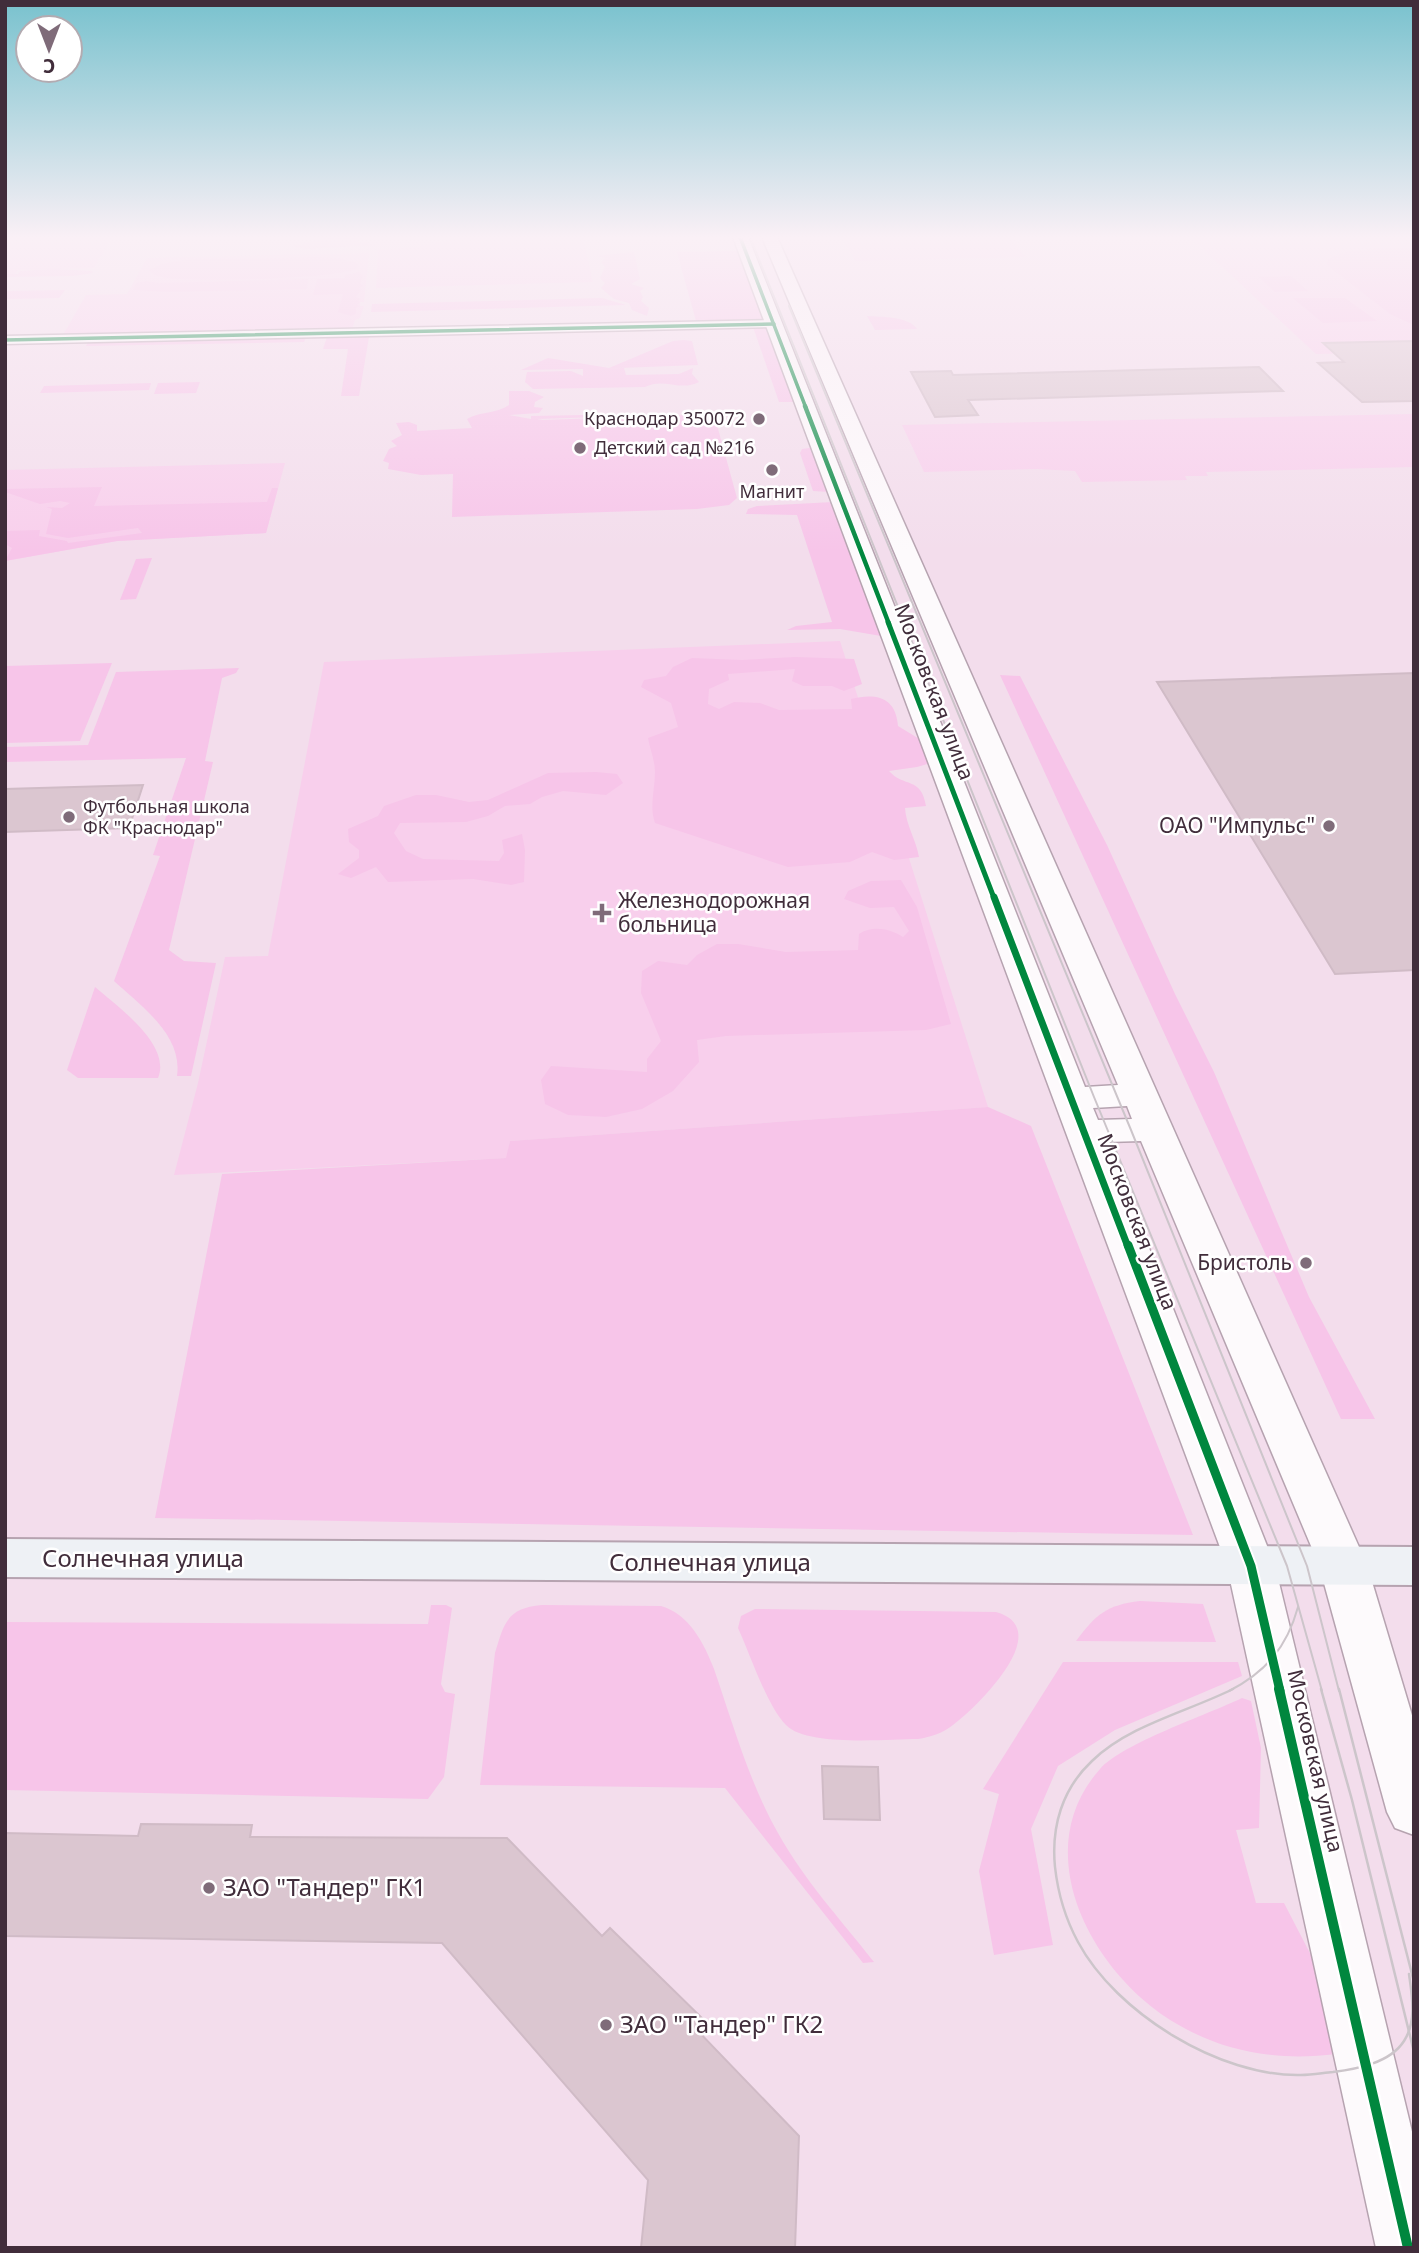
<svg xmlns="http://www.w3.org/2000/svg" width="1419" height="2253" font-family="'Noto Sans',sans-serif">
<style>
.built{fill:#f8cfec}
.green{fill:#f7c5e9}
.building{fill:#dbc6d0;stroke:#d0bbc6;stroke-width:2}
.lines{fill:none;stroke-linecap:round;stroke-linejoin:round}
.minor-casing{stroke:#b6a3b0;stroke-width:3}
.tertiary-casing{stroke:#b6a3b0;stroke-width:3}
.secondary-casing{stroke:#b6a3b0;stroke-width:4}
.minor{fill:#fdfafc;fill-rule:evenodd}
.tertiary{fill:#fdfafc;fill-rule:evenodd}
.secondary{fill:#eef1f5;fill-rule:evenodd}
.tram-far1{stroke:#ccc5ca;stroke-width:2}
.tram{stroke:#ccc5ca;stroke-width:2.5}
.cycleway-far5-casing{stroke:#fff;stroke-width:5}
.cycleway-far4-casing{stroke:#fff;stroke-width:7}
.cycleway-far3-casing{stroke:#fff;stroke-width:9}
.cycleway-far2-casing{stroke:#fff;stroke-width:11}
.cycleway-far1-casing{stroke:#fff;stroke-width:13}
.cycleway-casing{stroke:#fff;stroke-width:15}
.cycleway-far5{stroke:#00873e;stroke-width:3.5}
.cycleway-far4{stroke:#00873e;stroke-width:4.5}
.cycleway-far3{stroke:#00873e;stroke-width:5}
.cycleway-far2{stroke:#00873e;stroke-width:7}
.cycleway-far1{stroke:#00873e;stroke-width:9}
.cycleway{stroke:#00873e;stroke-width:10}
.poi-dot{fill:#7f6b79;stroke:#fff;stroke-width:2.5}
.labels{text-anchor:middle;stroke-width:5;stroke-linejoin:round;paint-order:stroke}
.far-poi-label{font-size:18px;fill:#412d3b;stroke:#fff;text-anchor:start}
.street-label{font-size:21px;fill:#412d3b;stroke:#fff}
.poi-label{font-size:21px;fill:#412d3b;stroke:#fff;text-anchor:end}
.near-street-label{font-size:24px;fill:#412d3b;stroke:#fff}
.near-poi-label{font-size:24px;fill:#412d3b;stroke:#fff;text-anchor:start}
</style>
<rect width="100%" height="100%" fill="#f3ddec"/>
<g class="built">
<path d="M5,237H112L94,268L18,270L15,274H5Z"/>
<path d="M583,237L593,282L376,288L378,250L417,247L460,238Z"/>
<path d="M842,237H1010L1026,257L855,261Z"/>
<path d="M1190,237H1414V352L1316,354Z"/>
<path d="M369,253L364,302H360V306H364L360,318L355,320L352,329L63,335L86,295L127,294L147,258Z"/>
<path d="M1414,414V467L1206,472L1208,476H1185L1187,480L1082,482L1075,471L1037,469L924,472L902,425Z"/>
<path d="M285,463L266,533L117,541L5,561V470Z"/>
<path d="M840,641L988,1107L510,1141L507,1158L174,1175L198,1083L225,957L268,956L324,662Z"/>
</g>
<g class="green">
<path d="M331,237H363L358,242L377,245L306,249L293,246Z"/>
<path d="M1383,248L1414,249V325L1390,314L1327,265L1328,259L1345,252Z"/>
<path d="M741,251L768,319L696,321L677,252Z"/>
<path d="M634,252L640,279L631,284L644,288L640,291L643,297L641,301L649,308L647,316L632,310L629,303L614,299L601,288L605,283L600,278L605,267L601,262L606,258L596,256Z"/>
<path d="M316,257L339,258L357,263L358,268C341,279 195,282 168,278C161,277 154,276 149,270L162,264L183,260Z"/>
<path d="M54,269L92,271L93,273L73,276L5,277V274H18L20,271Z"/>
<path d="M359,272L363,276L360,283L363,286L359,288L361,290L356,297L361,299L358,300L360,302L357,305L360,306L356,308V314L351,316L338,312L343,294L313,295L317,279L345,278V275Z"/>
<path d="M1291,276L1308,291L1275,292L1259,277Z"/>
<path d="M308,279L307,289L168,292L133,290L136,283L146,281L158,283Z"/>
<path d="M65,290L59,298L5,299V291Z"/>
<path d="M602,298L626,305L371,312L372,304Z"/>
<path d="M1293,298H1345L1377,321L1323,323Z"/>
<path d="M867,316C882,317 908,316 917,329L875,330Z"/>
<path d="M771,326L799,402H779L753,327Z"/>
<path d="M306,337L304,342L86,346L88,342Z"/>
<path d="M327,337H369L359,396H341L348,349H323Z"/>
<path d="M684,340L692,341L698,365L593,369L624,368L626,375L679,374L693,368L692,374L699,382C680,392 664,377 645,387L533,389L525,382L527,372L571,371L583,376V369L521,370L548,358L609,368L673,341Z"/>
<path d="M200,382L196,393L154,394L158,383Z"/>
<path d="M151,383L149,390L40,393L44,386Z"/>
<path d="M509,391H529L544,397L535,402L534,407L543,408L539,413L509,415L531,419V416L634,414V416L537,419L543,420L714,414L737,498L729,505L697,509L452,517L453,474L421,475L388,469L389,463L383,461L389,449L397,446L391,441L402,435L396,423L409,422L417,425V431L472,428L467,419C480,411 497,414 509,405Z"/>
<path d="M816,447L829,492L813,491L800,453L802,449Z"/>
<path d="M102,487L94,506L267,502L272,488H278L266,533L117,541L5,561L12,548L5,544V531L40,530L39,536L67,541L68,543L142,533L138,528L68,538L46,534L52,509L46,507L62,508L70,503L60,501L40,504L5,492V489Z"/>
<path d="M833,502L880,624L881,636L840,629L787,630L796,626L832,622L797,515L746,514L748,509L757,506Z"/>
<path d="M152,558L136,599L120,600L136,559Z"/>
<path d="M795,657L854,659L862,684L844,691L832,686H803L792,681L795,669L728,674L729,680L709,689L708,704L719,709L734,702L760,703L779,710L852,709L851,699C876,693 896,697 898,726L921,740L934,762L917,767L889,771C904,788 921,776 926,806L905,808C906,825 916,840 919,857L894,860L872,852L850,862L788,867L655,823C649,806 655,790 655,772C655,761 650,749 648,738L678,727L671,703L641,687L644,680L666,676L673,667L692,658L742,660Z"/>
<path d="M112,663L80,741L5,743V666Z"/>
<path d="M239,668L236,673L222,678L205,761L213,762L169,950L184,961L216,963L191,1076H177C183,1035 141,1006 114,981L160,856L153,855L186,758L5,762V747L88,745L116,672Z"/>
<path d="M1000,675L1020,676L1107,845L1175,994L1214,1072L1309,1297L1375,1419H1341Z"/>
<path d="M596,772L617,774L623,783L606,795L563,791L542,797L530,804L505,806L488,816L466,822L400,823L394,833L406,851L423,859L499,861L504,853L502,840L522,834L525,850L524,882L511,885L473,879L388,882L376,867L351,878L338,874L359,858V850L349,842L348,829L378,816L384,806L416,795H436L469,802L488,800L548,773Z"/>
<path d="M901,880L917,907L951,1024L926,1030L726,1036L697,1040L699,1062L673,1091L642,1109L606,1117L568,1115L545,1104L541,1080L551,1066L647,1072V1059L661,1041L641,993L642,971L658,961L687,965L697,955L717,944H738L786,952L858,950L859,934C873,925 890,929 903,937L909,931L894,907L870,908L844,899L848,891L871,881Z"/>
<path d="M95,987C117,1006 172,1045 158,1078H78L67,1070Z"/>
<path d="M988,1107L1031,1126L1193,1535L155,1518L222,1174L506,1158L510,1141Z"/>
<path d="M1140,1601L1203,1604L1216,1642L1076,1641C1096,1614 1107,1605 1140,1601Z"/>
<path d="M431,1605H446L452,1608L441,1684L445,1692L455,1694L444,1777L428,1799L5,1790V1622L428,1624Z"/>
<path d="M542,1605L661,1606C689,1614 704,1643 714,1669C733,1724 749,1782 778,1833C804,1880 841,1920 874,1962L863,1963L725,1788L480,1785L495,1653C504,1623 507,1608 542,1605Z"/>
<path d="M755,1609L996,1612C1057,1629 977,1707 953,1725C943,1733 931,1737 918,1739C888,1739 807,1747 786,1725C767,1706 750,1654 738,1628L741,1616Z"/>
<path d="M1063,1662H1238L1242,1676L1115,1730L1058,1766L1031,1829L1053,1945L994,1955L979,1871L999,1794L983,1789Z"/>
<path d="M1242,1698L1251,1701L1261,1748L1259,1828L1236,1830L1256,1903H1284L1329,1990L1336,2054C1280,2061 1226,2053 1177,2024C1094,1976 1025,1853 1100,1769C1123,1743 1207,1715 1242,1698Z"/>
</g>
<g class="building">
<path d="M1414,341V401L1362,402L1318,363L1344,362L1323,343Z"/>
<path d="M1259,367L1283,391L968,400L978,415L935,417L911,372L951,371L953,375Z"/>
<path d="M1414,673V970L1335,974L1157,682Z"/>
<path d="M143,785L129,828L5,832V789Z"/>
<path d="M822,1766L878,1767L880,1820L824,1819Z"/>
<path d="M141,1824L252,1825L250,1837L507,1838L602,1936L610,1928L704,2020L696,2029L799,2136L795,2248H641L648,2180L442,1943L5,1936V1833L138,1836Z"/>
</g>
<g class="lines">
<defs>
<path id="minor" d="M774,320L779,321V327L5,344V336Z"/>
<path id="tertiary" d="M733,237H748L1085,1087L1118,1085L762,237H777L1367,1565L1414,1722V1835L1395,1828L1387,1812L1319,1565L1141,1141L1107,1142L1275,1566L1414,2140V2248H1376L1227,1566ZM1127,1106L1132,1119L1098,1120L1093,1108Z"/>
<path id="secondary" d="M5,1539L1414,1547V1585L5,1577Z"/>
</defs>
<use href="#minor" class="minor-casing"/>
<use href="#tertiary" class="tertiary-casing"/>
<use href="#secondary" class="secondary-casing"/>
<use href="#minor" class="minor"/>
<use href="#tertiary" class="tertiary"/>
<use href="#secondary" class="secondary"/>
<g class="tram-far1">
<path d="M750,237L1094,1097L1287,1566L1322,1691"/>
<path d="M789,306L1131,1130L1307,1566L1339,1691"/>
<path d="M1229,1691C1266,1672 1287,1647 1298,1607"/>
</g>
<g class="tram">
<path d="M1233,1689C1187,1712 1129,1725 1092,1761C1062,1789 1051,1827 1055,1867C1058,1894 1065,1918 1078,1942C1116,2013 1220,2077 1301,2075C1312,2075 1322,2073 1333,2072C1357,2069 1390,2063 1404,2041C1417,2021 1412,1996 1409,1974"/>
<path d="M1321,1689L1352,1800L1414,2052"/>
<path d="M1339,1689L1414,1982"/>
</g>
<defs>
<g id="cycleway-far5">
<path d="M740,237L806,408"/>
<path d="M5,340L774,324"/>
</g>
<path id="cycleway-far4" d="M805,406L889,624"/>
<path id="cycleway-far3" d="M888,622L994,898"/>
<path id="cycleway-far2" d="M994,897L1128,1247"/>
<path id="cycleway-far1" d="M1128,1245L1251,1566L1280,1691"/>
<path id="cycleway" d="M1279,1689L1408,2248"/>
</defs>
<use href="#cycleway-far5" class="cycleway-far5-casing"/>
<use href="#cycleway-far4" class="cycleway-far4-casing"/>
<use href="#cycleway-far3" class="cycleway-far3-casing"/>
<use href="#cycleway-far2" class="cycleway-far2-casing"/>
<use href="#cycleway-far1" class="cycleway-far1-casing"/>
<use href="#cycleway" class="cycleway-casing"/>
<use href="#cycleway-far5" class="cycleway-far5"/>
<use href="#cycleway-far4" class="cycleway-far4"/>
<use href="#cycleway-far3" class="cycleway-far3"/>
<use href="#cycleway-far2" class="cycleway-far2"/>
<use href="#cycleway-far1" class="cycleway-far1"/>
<use href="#cycleway" class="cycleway"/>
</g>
<linearGradient id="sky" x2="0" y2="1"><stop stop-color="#79c2ce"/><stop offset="0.43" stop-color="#faf0f6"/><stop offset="1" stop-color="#faf0f6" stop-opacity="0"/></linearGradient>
<rect width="1419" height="552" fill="url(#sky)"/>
<g class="poi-dot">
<circle cx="759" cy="419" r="7"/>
<circle cx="580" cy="448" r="7"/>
<circle cx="772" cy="470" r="7"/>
<circle cx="69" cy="817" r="7"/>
<circle cx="1329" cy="826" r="7"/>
<path d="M598.5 902.5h7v7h7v7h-7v7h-7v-7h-7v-7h7z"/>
<circle cx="1306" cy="1263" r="7"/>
<circle cx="209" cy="1888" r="7"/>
<circle cx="606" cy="2025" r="7"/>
</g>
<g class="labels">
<g class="far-poi-label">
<text x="745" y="425" text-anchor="end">Краснодар 350072</text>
<text x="594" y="454">Детский сад №216</text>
<text x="772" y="498" text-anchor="middle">Магнит</text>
<text x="83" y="813">Футбольная школа<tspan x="83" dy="21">ФК "Краснодар"</tspan></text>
</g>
<g class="street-label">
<text transform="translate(934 692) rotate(69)" y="7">Московская улица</text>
<text transform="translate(1137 1222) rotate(69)" y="7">Московская улица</text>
<text transform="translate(1315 1761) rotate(77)" y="7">Московская улица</text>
</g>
<g class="poi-label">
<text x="1315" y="833">ОАО "Импульс"</text>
<text x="618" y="908" text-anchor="start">Железнодорожная<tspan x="618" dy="24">больница</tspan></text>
<text x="1292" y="1270">Бристоль</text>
</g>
<g class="near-street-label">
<text x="143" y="1567">Солнечная улица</text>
<text x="710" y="1571">Солнечная улица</text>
</g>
<g class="near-poi-label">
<text x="223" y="1896">ЗАО "Тандер" ГК1</text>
<text x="620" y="2033">ЗАО "Тандер" ГК2</text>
</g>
</g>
<rect width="1419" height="2253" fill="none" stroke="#412d3b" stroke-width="14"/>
<g transform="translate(49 49) rotate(180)"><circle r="33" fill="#ffffff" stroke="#b3abb1" stroke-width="2"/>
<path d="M0-5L12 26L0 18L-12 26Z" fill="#7f6b79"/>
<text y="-10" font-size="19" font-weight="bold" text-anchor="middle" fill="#412d3b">С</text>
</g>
</svg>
